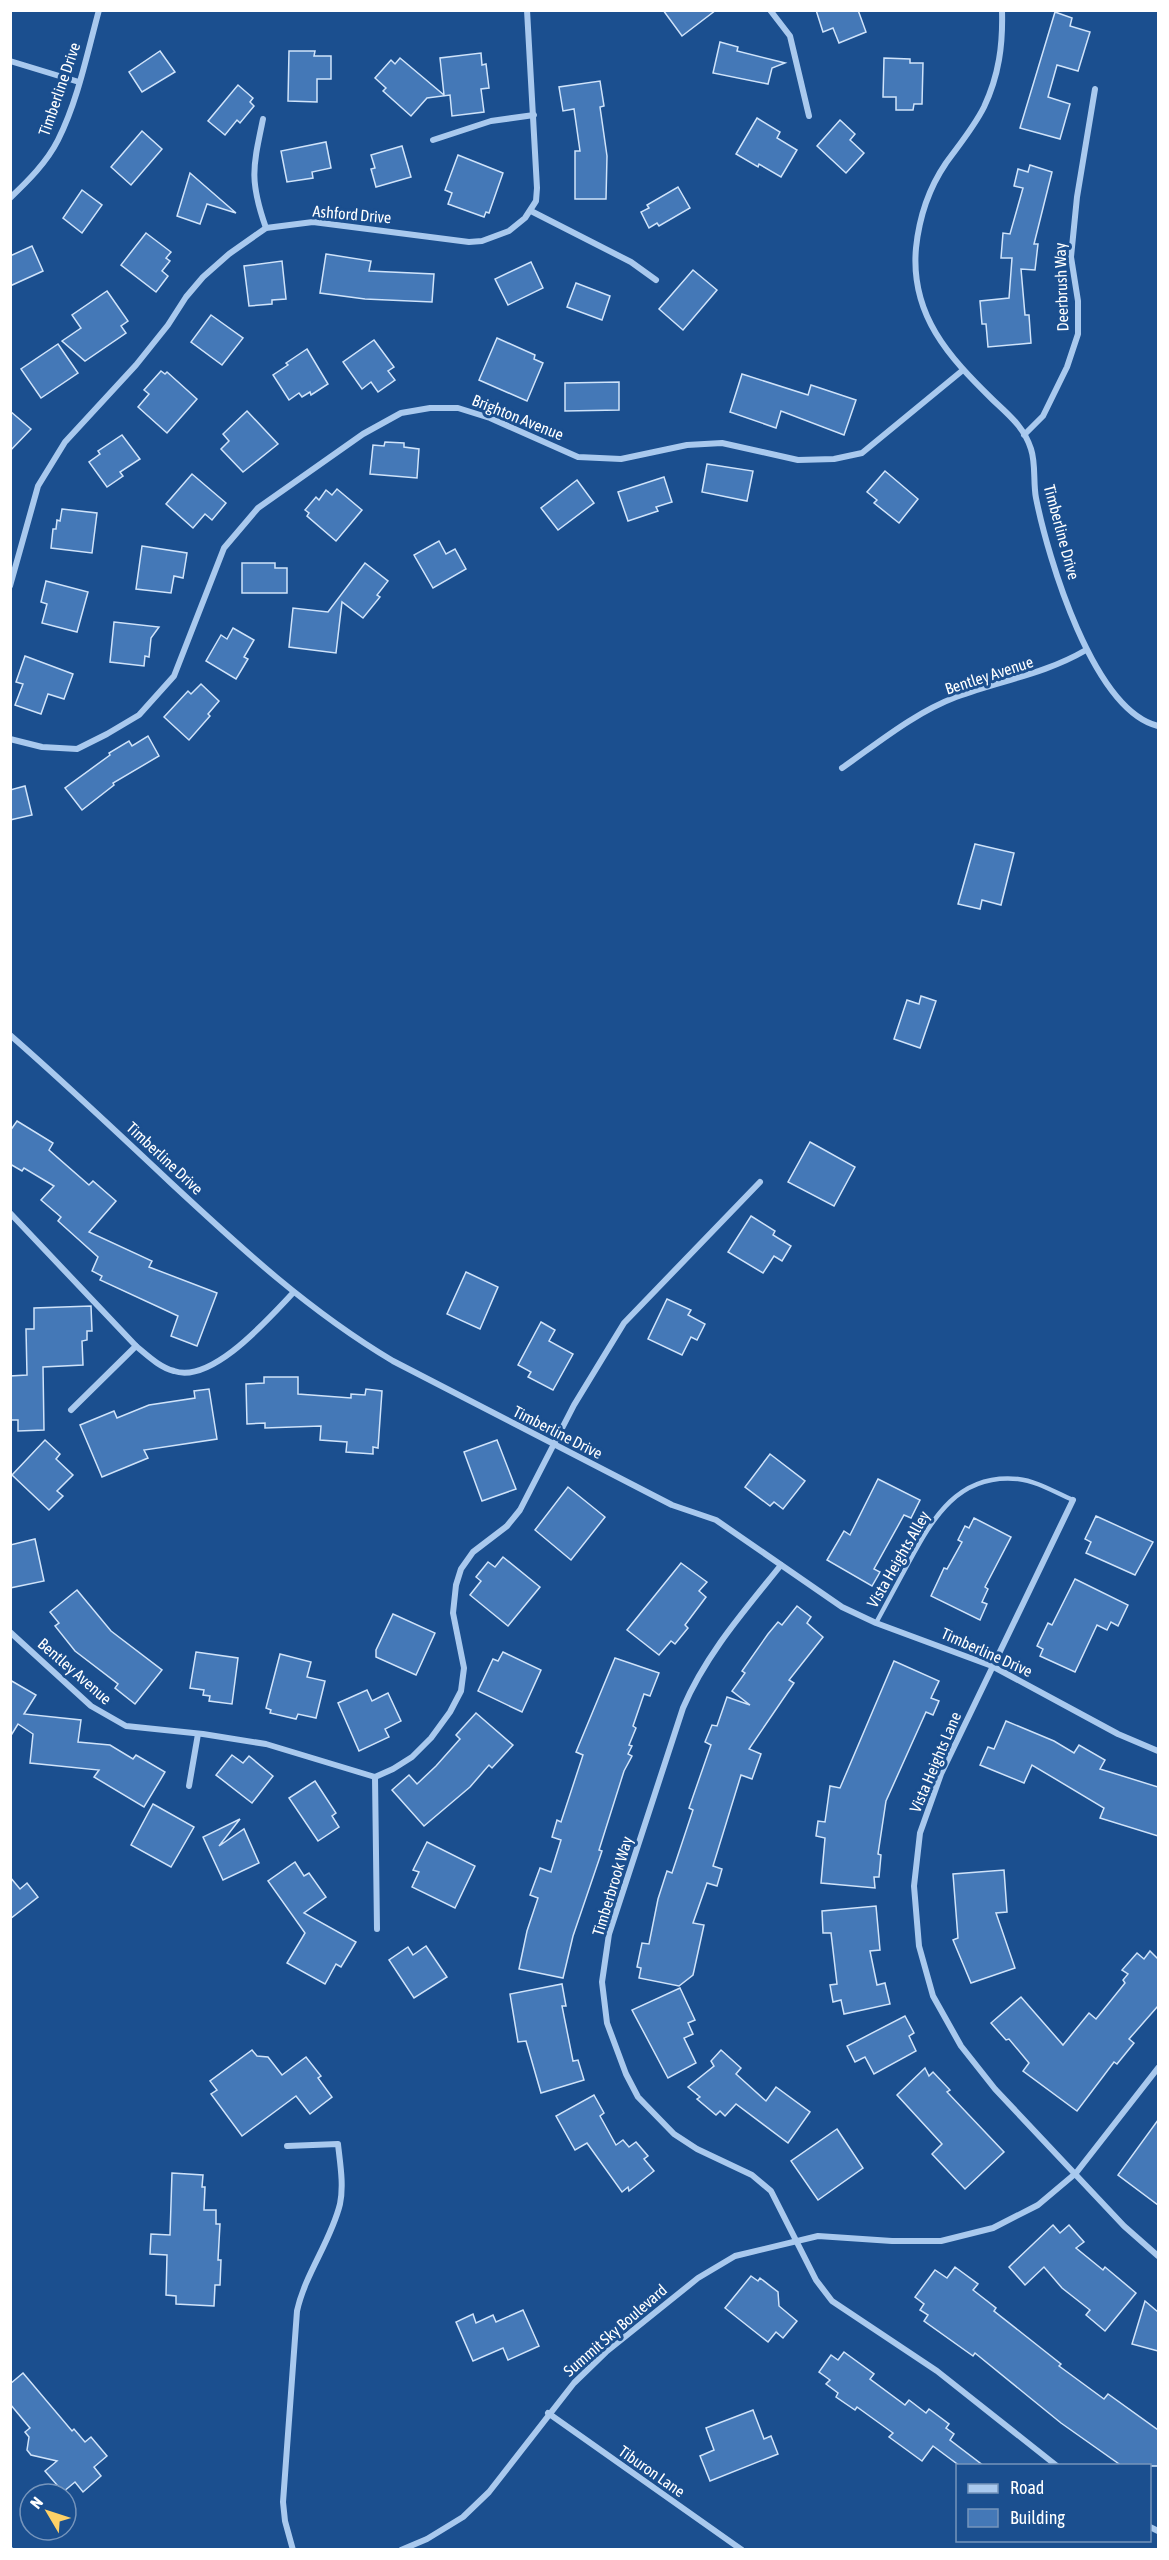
<svg xmlns="http://www.w3.org/2000/svg" width="1169" height="2560" font-family="'Asap Condensed',sans-serif">
<style>
.building{fill:#4478b7;stroke:#cfe3fa;stroke-width:1.5}
.lines{fill:none;stroke-linecap:round;stroke-linejoin:round}
.lane{stroke:#a9c9ee;stroke-width:4.5}
.street{stroke:#a9c9ee;stroke-width:6}
.labels{text-anchor:middle;stroke-width:6;stroke-linejoin:round;paint-order:stroke}
.street-label{font-size:16px;fill:#fff;stroke:#1b4f8f}
</style>
<rect width="100%" height="100%" fill="#1b4f8f"/>
<g class="building">
<path d="M663,10H716L682,36Z"/>
<path d="M816,10H858L866,32L839,43L833,28L823,32Z"/>
<path d="M1055,12L1072,18L1070,26L1090,32L1078,71L1057,65L1048,97L1070,104L1060,139L1020,128Z"/>
<path d="M720,42L738,47L737,51L785,63L772,68L768,84L713,73Z"/>
<path d="M160,51L175,72L142,92L129,72Z"/>
<path d="M289,51H315L314,56H331V79H317V102L288,101Z"/>
<path d="M481,53L482,65L486,64L489,88L481,89L484,112L452,116L450,95L427,98L411,116L383,91L386,88L375,78L391,60L395,64L400,58L444,95L440,58Z"/>
<path d="M884,58L910,59V63H923L922,104H914L913,110H896V97H883Z"/>
<path d="M600,81L604,106L600,107L607,156L606,199H575V151H580L574,109L563,111L559,87Z"/>
<path d="M238,85L253,98L250,102L254,106L240,123L237,120L225,135L208,121Z"/>
<path d="M757,118L780,132L777,138L797,150L781,177L759,164L758,167L736,154Z"/>
<path d="M840,120L855,134L850,140L864,153L846,173L817,146Z"/>
<path d="M142,131L162,149L131,185L111,167Z"/>
<path d="M326,142L331,168L312,172L313,178L287,182L281,151Z"/>
<path d="M402,146L411,177L376,187L371,169L375,168L371,155Z"/>
<path d="M458,155L503,173L489,213L486,212L484,217L448,204L452,193L445,190Z"/>
<path d="M1030,165L1052,172L1034,244H1038L1035,270L1021,269L1025,315H1029L1031,343L988,347L986,324H982L980,301L1009,298L1012,258H1001L1003,233L1010,234L1023,188L1014,186L1018,169L1028,172Z"/>
<path d="M190,173L236,213L207,204L200,224L177,216Z"/>
<path d="M678,187L690,208L659,226L657,223L649,228L641,212L649,208L647,205Z"/>
<path d="M82,190L102,205L82,233L63,218Z"/>
<path d="M146,233L171,252L166,258L170,261L162,271L168,276L156,292L121,265Z"/>
<path d="M32,246L43,271L10,286V256Z"/>
<path d="M326,254L371,261L369,271L434,274L432,302L365,299L320,293Z"/>
<path d="M282,261L286,299L272,300V304L249,306L244,266Z"/>
<path d="M531,262L543,288L508,305L495,279Z"/>
<path d="M693,270L717,290L683,330L659,309Z"/>
<path d="M576,283L610,296L602,320L567,307Z"/>
<path d="M107,291L128,321L121,326L126,333L85,361L62,341L81,328L72,315Z"/>
<path d="M211,315L243,338L222,365L191,342Z"/>
<path d="M497,338L535,355L534,359L543,363L527,401L479,380Z"/>
<path d="M374,340L394,367L388,371L395,380L378,392L371,382L362,389L343,362Z"/>
<path d="M58,344L78,373L41,398L21,369Z"/>
<path d="M307,349L328,384L311,395L310,392L302,397L299,393L289,400L273,375L288,365L286,363Z"/>
<path d="M161,371L165,374L167,372L197,399L167,433L138,407L149,394L144,390Z"/>
<path d="M742,374L808,395L811,385L856,400L844,435L781,411L776,428L730,412Z"/>
<path d="M619,382V410L565,411V383Z"/>
<path d="M10,411L31,429L10,451Z"/>
<path d="M247,411L278,444L243,472L221,449L229,441L223,434Z"/>
<path d="M122,435L140,459L120,472L123,476L107,487L89,462L100,454L98,451Z"/>
<path d="M385,442L404,443V447L419,449L417,478L370,474L373,445L384,446Z"/>
<path d="M707,464L753,471L747,501L702,492Z"/>
<path d="M885,471L918,499L899,523L874,503L877,500L867,492Z"/>
<path d="M192,474L226,503L212,520L205,514L193,528L166,504Z"/>
<path d="M664,477L672,502L656,507L658,511L628,521L618,492Z"/>
<path d="M577,480L594,503L558,530L541,508Z"/>
<path d="M337,489L362,510L336,541L307,516L309,513L305,510L316,497L319,500L326,490L332,495Z"/>
<path d="M62,509L97,513L92,553L51,548L53,529H56L57,520L60,521Z"/>
<path d="M439,541L446,554L455,549L466,569L433,588L414,555Z"/>
<path d="M142,546L187,553L183,578L174,576L171,593L136,589Z"/>
<path d="M242,563H275V568H287V593H242Z"/>
<path d="M365,563L388,581L377,595L380,597L363,618L342,602L336,653L289,647L293,608L328,612Z"/>
<path d="M46,581L88,592L77,632L42,623L47,604L41,602Z"/>
<path d="M114,622L159,627L151,638L149,657L145,656L144,666L110,662Z"/>
<path d="M233,628L254,640L244,657L248,659L236,679L206,661L221,635L227,639Z"/>
<path d="M25,656L73,674L64,699L48,694L41,714L15,705L23,684L16,682Z"/>
<path d="M201,684L219,701L208,714L210,716L189,740L164,717L188,691L191,694Z"/>
<path d="M148,736L159,756L113,783L114,785L82,810L65,788L110,755L109,753L129,741L132,746Z"/>
<path d="M25,786L32,815L10,820V790Z"/>
<path d="M975,844L1014,853L1001,905L982,900L980,909L958,904Z"/>
<path d="M921,996L936,1001L920,1048L894,1039L907,1000L919,1004Z"/>
<path d="M17,1121L53,1143L49,1150L89,1185L93,1181L116,1201L89,1232L152,1261L149,1267L217,1293L197,1346L171,1336L178,1316L100,1280L102,1276L92,1271L98,1257L58,1221L61,1217L41,1200L54,1186L24,1168L22,1171L10,1164V1131Z"/>
<path d="M810,1142L855,1167L834,1206L788,1182Z"/>
<path d="M751,1216L775,1231L773,1235L791,1246L782,1261L774,1256L763,1273L728,1252Z"/>
<path d="M466,1272L498,1287L480,1329L447,1314Z"/>
<path d="M667,1299L691,1310L688,1315L705,1324L697,1340L691,1337L682,1355L648,1339Z"/>
<path d="M91,1306L92,1331H87V1340L82,1341L83,1365L43,1367L44,1430L18,1431V1420H10V1376L27,1375L26,1329H34V1308Z"/>
<path d="M541,1322L555,1330L549,1341L573,1354L553,1390L528,1377L531,1372L518,1365Z"/>
<path d="M264,1377H298V1394L351,1398V1394L365,1395L366,1389L382,1391L378,1448L373,1447V1454L346,1452L347,1442L320,1440L321,1426L265,1428V1423L247,1424L246,1384L264,1383Z"/>
<path d="M209,1389L217,1439L144,1450L148,1458L102,1477L80,1425L114,1411L117,1418L149,1405L195,1398L194,1391Z"/>
<path d="M45,1440L60,1454L56,1459L73,1475L57,1491L63,1496L49,1510L12,1475Z"/>
<path d="M497,1440L516,1489L482,1501L464,1452Z"/>
<path d="M770,1454L805,1481L783,1509L774,1502L770,1506L745,1487Z"/>
<path d="M878,1479L920,1500L911,1518L904,1515L874,1569L880,1572L872,1586L827,1560L844,1531L850,1535Z"/>
<path d="M568,1487L605,1517L571,1560L535,1530Z"/>
<path d="M1096,1516L1153,1542L1135,1575L1086,1553L1091,1542L1085,1539Z"/>
<path d="M974,1518L1011,1537L985,1587L988,1589L982,1602L987,1604L980,1620L931,1596L944,1568L947,1569L962,1542L958,1540L965,1526L969,1528Z"/>
<path d="M35,1539L44,1581L10,1588V1545Z"/>
<path d="M503,1557L540,1587L508,1626L470,1595L481,1581L476,1577L488,1562L495,1567Z"/>
<path d="M681,1563L707,1582L699,1591L706,1597L685,1625L688,1628L675,1644L671,1641L659,1655L627,1630Z"/>
<path d="M1075,1579L1128,1605L1118,1626L1111,1622L1107,1630L1097,1625L1075,1672L1040,1656L1043,1649L1037,1646L1048,1623L1052,1625Z"/>
<path d="M77,1590L111,1631L162,1670L135,1704L115,1688L118,1684L75,1651L55,1626L59,1623L50,1612Z"/>
<path d="M797,1606L811,1617L807,1623L823,1637L789,1680L794,1683L749,1749L761,1754L752,1779L741,1775L713,1866L722,1869L717,1886L707,1883L693,1923L704,1925L693,1975L679,1986L639,1978L641,1968L637,1967L642,1943L649,1944L658,1899L667,1871L672,1873L693,1810L689,1808L711,1745L705,1742L712,1725L717,1726L727,1697L750,1705L732,1691L745,1673L742,1671L768,1634L778,1622L782,1625Z"/>
<path d="M393,1614L435,1633L416,1675L376,1657V1650Z"/>
<path d="M196,1652L238,1658L232,1704L209,1701L210,1696L203,1695L204,1690L190,1688Z"/>
<path d="M503,1652L541,1670L522,1712L478,1691L493,1659L498,1661Z"/>
<path d="M280,1654L311,1662L307,1677L325,1681L316,1718L298,1714L296,1719L270,1713L271,1710L266,1708Z"/>
<path d="M615,1658L659,1673L650,1696L644,1694L633,1726L636,1728L629,1745L632,1746L628,1754L632,1756L624,1771L605,1831L599,1850L602,1851L573,1936L563,1978L519,1969L527,1931L538,1898L530,1895L540,1868L551,1872L561,1840L552,1837L557,1820L561,1822L583,1755L576,1752Z"/>
<path d="M894,1661L939,1681L931,1698L939,1701L933,1715L926,1712L886,1801L878,1854L881,1855L879,1877H874L875,1888L821,1883L825,1838L816,1836L818,1821L825,1822L830,1786L840,1788Z"/>
<path d="M10,1680L36,1695L24,1714L81,1720L78,1742L110,1745L133,1759L136,1755L165,1772L144,1807L94,1777L99,1770L30,1763L33,1734L18,1724L10,1737Z"/>
<path d="M367,1690L372,1701L388,1693L401,1721L385,1729L389,1737L359,1751L338,1703Z"/>
<path d="M476,1713L513,1745L492,1768L489,1765L470,1787L424,1826L392,1790L409,1775L417,1784L436,1766L460,1739L456,1735Z"/>
<path d="M1006,1721L1054,1741L1074,1753L1079,1745L1105,1760L1100,1769L1158,1787V1836L1100,1818L1104,1808L1032,1765L1024,1783L980,1765L988,1747L994,1749Z"/>
<path d="M232,1755L243,1763L249,1756L273,1776L252,1803L216,1775Z"/>
<path d="M315,1781L336,1813L332,1816L339,1827L318,1841L289,1798Z"/>
<path d="M153,1804L194,1827L171,1867L131,1845Z"/>
<path d="M240,1819L219,1846L244,1829L259,1863L223,1880L203,1837Z"/>
<path d="M427,1842L475,1866L455,1908L412,1887L419,1872L413,1870Z"/>
<path d="M295,1862L304,1876L309,1873L326,1897L304,1913L356,1942L341,1967L336,1964L325,1984L287,1963L305,1933L268,1881Z"/>
<path d="M1004,1870L1007,1912L996,1913L1015,1968L971,1983L953,1940L958,1938L953,1874Z"/>
<path d="M10,1877L20,1889L27,1883L38,1897L10,1919Z"/>
<path d="M876,1906L880,1950L870,1951L877,1985L885,1983L890,2004L844,2014L841,2000L833,2002L830,1985L837,1984L831,1933H823L822,1911Z"/>
<path d="M426,1946L447,1977L414,1998L389,1960L408,1947L413,1955Z"/>
<path d="M1150,1951L1158,1959V2006L1129,2039L1134,2043L1117,2064L1114,2062L1077,2111L1023,2071L1029,2063L1009,2039L1006,2040L991,2023L1021,1997L1063,2045L1089,2013L1096,2019L1125,1983L1123,1980L1128,1974L1122,1970L1137,1953L1144,1959Z"/>
<path d="M562,1984L566,2006H562L573,2061L578,2060L584,2080L541,2093L526,2041L518,2042L510,1994Z"/>
<path d="M680,1988L695,2020L688,2023L693,2034L684,2038L696,2063L668,2078L632,2010Z"/>
<path d="M905,2016L914,2033L909,2036L916,2051L874,2074L865,2057L855,2062L847,2046Z"/>
<path d="M252,2050L257,2056L268,2057L282,2075L306,2057L321,2076L318,2078L332,2097L310,2114L296,2096L242,2136L211,2094L217,2090L210,2081Z"/>
<path d="M721,2050L741,2068L736,2074L766,2101L776,2087L810,2112L788,2143L736,2104L725,2116L720,2111L716,2115L697,2099L700,2097L688,2087L714,2066L711,2061Z"/>
<path d="M925,2068L929,2076L933,2072L950,2090L947,2092L1004,2152L965,2189L932,2154L942,2144L897,2095Z"/>
<path d="M594,2095L604,2113L600,2116L616,2145L623,2140L629,2147L636,2142L648,2156L644,2159L654,2171L629,2191L628,2187L622,2192L587,2143L575,2150L556,2116Z"/>
<path d="M1158,2120V2205L1118,2175Z"/>
<path d="M837,2129L863,2168L818,2200L791,2161Z"/>
<path d="M172,2173L203,2175L202,2187H205L204,2210H216V2224H220L218,2260H221L220,2285H215L214,2306L176,2304V2296L166,2295L167,2255L150,2254L151,2234L170,2235Z"/>
<path d="M1053,2225L1060,2233L1069,2225L1084,2242L1076,2248L1103,2270L1105,2267L1136,2293L1105,2331L1086,2315L1090,2310L1062,2288L1044,2267L1025,2285L1009,2267Z"/>
<path d="M955,2267L978,2284L973,2290L996,2308L994,2311L1061,2364L1059,2366L1104,2399L1108,2394L1158,2430V2466H1122L1061,2423L975,2353L973,2356L924,2321L928,2315L920,2310L924,2304L915,2297L935,2270L947,2278Z"/>
<path d="M751,2276L758,2281L760,2278L778,2292L779,2306L797,2321L783,2338L776,2332L768,2342L725,2308Z"/>
<path d="M1145,2301L1158,2312V2351L1132,2344Z"/>
<path d="M523,2310L539,2346L508,2360L503,2348L473,2361L456,2322L473,2314L476,2323L493,2315L496,2322Z"/>
<path d="M844,2352L874,2374L870,2379L905,2405L909,2400L926,2413L929,2409L949,2424L946,2428L954,2434L950,2440L984,2466H960L933,2446L922,2461L889,2437L893,2433L857,2407L855,2410L836,2397L838,2393L826,2384L830,2380L819,2372L831,2355L838,2360Z"/>
<path d="M23,2373L72,2431L74,2429L85,2442L91,2437L107,2456L94,2467L101,2476L83,2492L75,2482L63,2492L45,2471L57,2461L31,2455L27,2450L29,2437L25,2432L30,2428L10,2404V2384Z"/>
<path d="M753,2410L764,2439L771,2436L778,2454L710,2481L700,2456L714,2450L706,2428Z"/>
</g>
<g class="lines">
<path class="lane" d="M876,1623C887,1603 898,1582 909,1562C933,1518 958,1473 1018,1479C1037,1481 1056,1493 1073,1500"/>
<g class="street">
<path d="M770,10L790,36L809,116"/>
<path d="M1002,10C1003,45 999,75 984,107C974,127 959,145 946,163C929,188 919,219 916,248C910,315 949,357 993,400C1009,415 1024,427 1031,449C1036,464 1033,483 1036,498C1048,558 1093,710 1158,726"/>
<path d="M10,61L79,82"/>
<path d="M263,119C253,167 249,180 266,228"/>
<path d="M433,140L491,121L534,115"/>
<path d="M10,198C28,181 47,162 58,140C78,100 87,54 99,10"/>
<path d="M531,211L631,262L656,280"/>
<path d="M1024,435L1043,416L1067,367L1078,334V301L1071,257L1077,197L1095,89"/>
<path d="M10,586L38,486L65,442L136,365L168,325L186,297L203,277L229,254L266,228L313,222L469,242L482,241L509,231L525,218L536,201L537,188L527,10"/>
<path d="M10,739L42,747L77,749L107,734L139,715L174,676L224,548L258,508L363,434L401,413L430,408H458L490,418L578,457L621,459L687,445L722,443L798,460L834,459L862,453L963,370"/>
<path d="M842,768C878,743 914,713 956,697C1001,680 1043,675 1086,650"/>
<path d="M10,1035C65,1083 118,1133 171,1183C242,1249 309,1311 393,1361L672,1505L716,1520L842,1607L876,1623L992,1666L1118,1734L1158,1751"/>
<path d="M10,1213L136,1346C147,1355 159,1367 174,1371C212,1384 269,1318 293,1293"/>
<path d="M71,1410L136,1346"/>
<path d="M1073,1500L941,1774L920,1833L914,1886L919,1946L933,1996L961,2046L995,2089L1124,2226L1158,2256"/>
<path d="M781,1565C745,1610 706,1654 683,1708L609,1934L602,1982L607,2023L626,2074L638,2097L674,2134L697,2149L752,2175L771,2191L816,2280L832,2301L937,2371L1057,2466"/>
<path d="M10,1632L91,1706L126,1726L203,1734L266,1744L375,1777L393,1769L412,1757L431,1738L450,1712L461,1691L464,1668L453,1613L456,1585L461,1569L473,1552L507,1526L520,1510L574,1405L624,1323L760,1182"/>
<path d="M375,1777L377,1929"/>
<path d="M189,1786L198,1734"/>
<path d="M287,2146L338,2144C340,2163 344,2185 340,2204C331,2241 305,2274 297,2311L283,2502L285,2521L293,2550"/>
<path d="M548,2413L742,2550"/>
<path d="M1150,2527L1158,2531"/>
<path d="M10,2549L11,2550"/>
<path d="M401,2550L427,2539L463,2517L489,2492L574,2383L606,2352L698,2278L735,2256L818,2236L892,2241H941L993,2228L1038,2205L1076,2173L1158,2068"/>
</g>
</g>
<g class="labels">
<g class="street-label">
<text transform="translate(59 89) rotate(-71)" y="6">Timberline Drive</text>
<text transform="translate(352 214) rotate(5)" y="6">Ashford Drive</text>
<text transform="translate(1061 287) rotate(-92)" y="6">Deerbrush Way</text>
<text transform="translate(518 417) rotate(22)" y="6">Brighton Avenue</text>
<text transform="translate(1062 532) rotate(75)" y="6">Timberline Drive</text>
<text transform="translate(989 675) rotate(-18)" y="6">Bentley Avenue</text>
<text transform="translate(165 1158) rotate(43)" y="6">Timberline Drive</text>
<text transform="translate(558 1432) rotate(27)" y="6">Timberline Drive</text>
<text transform="translate(898 1559) rotate(-60)" y="6">Vista Heights Alley</text>
<text transform="translate(987 1652) rotate(24)" y="6">Timberline Drive</text>
<text transform="translate(75 1671) rotate(41)" y="6">Bentley Avenue</text>
<text transform="translate(935 1762) rotate(-67)" y="6">Vista Heights Lane</text>
<text transform="translate(612 1886) rotate(-73)" y="6">Timberbrook Way</text>
<text transform="translate(615 2330) rotate(-41)" y="6">Summit Sky Boulevard</text>
<text transform="translate(652 2471) rotate(35)" y="6">Tiburon Lane</text>
</g>
</g>
<rect width="1169" height="2560" fill="none" stroke="#ffffff" stroke-width="24"/>
<rect x="956" y="2464" width="195" height="78" fill="#1b4f8f" stroke="#7695bc" stroke-width="1.5"/>
<rect x="968" y="2484" width="30" height="9" fill="#a9c9ee" stroke="#7695bc" stroke-width="1.5"/>
<text x="1010" y="2494" font-size="18" fill="#ffffff">Road</text>
<rect x="968" y="2509" width="30" height="18" fill="#4478b7" stroke="#7695bc" stroke-width="1.5"/>
<text x="1010" y="2524" font-size="18" fill="#ffffff">Building</text>
<g transform="translate(48 2512) rotate(309)"><circle r="28" fill="#1b4f8f" stroke="#7695bc" stroke-width="1.5"/>
<path d="M0-4.5L10 22L0 15L-10 22Z" fill="#ffd166"/>
<text y="-9" font-size="16" font-weight="bold" text-anchor="middle" fill="#ffffff">N</text>
</g>
</svg>
